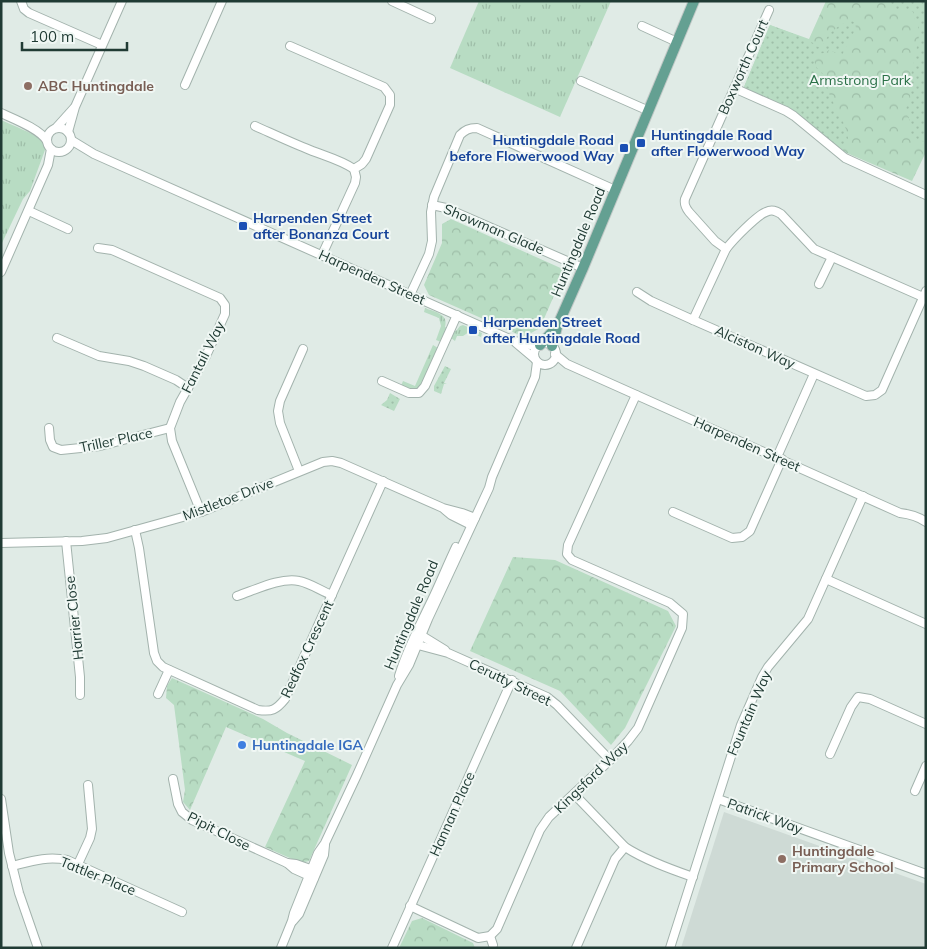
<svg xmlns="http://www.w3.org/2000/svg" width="927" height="949" font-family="Mulish,sans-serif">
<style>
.built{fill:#cedad5}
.grass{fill:url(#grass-tufts)}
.park{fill:url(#park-crowns)}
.garden{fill:url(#garden-dots)}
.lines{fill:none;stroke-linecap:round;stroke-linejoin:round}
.minor-casing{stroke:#a3b3ad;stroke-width:10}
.major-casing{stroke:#c1c8c6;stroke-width:12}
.minor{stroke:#fff;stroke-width:8}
.major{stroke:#64a092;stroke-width:10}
.education-dot{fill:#8d6e63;stroke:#f0f7f4;stroke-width:2}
.transit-dot{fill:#1a4fb4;stroke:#f0f7f4;stroke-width:2}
.shop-dot{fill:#3f7fe0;stroke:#f0f7f4;stroke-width:2}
.labels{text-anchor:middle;stroke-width:4;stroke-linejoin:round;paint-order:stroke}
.street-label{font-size:14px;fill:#203b34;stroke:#f0f7f4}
.park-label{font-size:14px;fill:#2b7148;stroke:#f0f7f4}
.education-label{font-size:14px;font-weight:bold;fill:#785e54;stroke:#f0f7f4;text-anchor:start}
.transit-label{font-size:14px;font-weight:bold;fill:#164399;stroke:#f0f7f4;text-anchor:start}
.shop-label{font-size:14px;font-weight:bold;fill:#366cbe;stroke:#f0f7f4;text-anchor:start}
</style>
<defs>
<pattern id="grass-tufts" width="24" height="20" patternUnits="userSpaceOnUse" patternTransform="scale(1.25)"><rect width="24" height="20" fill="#b8dcc3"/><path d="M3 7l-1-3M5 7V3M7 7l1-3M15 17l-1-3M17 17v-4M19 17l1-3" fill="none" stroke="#9ebea8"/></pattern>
<pattern id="park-crowns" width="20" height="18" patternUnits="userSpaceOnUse" patternTransform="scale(1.25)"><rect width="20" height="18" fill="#b8dcc3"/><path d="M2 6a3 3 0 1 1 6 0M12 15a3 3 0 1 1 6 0" fill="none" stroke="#9ebea8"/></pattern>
<pattern id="garden-dots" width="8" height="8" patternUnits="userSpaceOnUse" patternTransform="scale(1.25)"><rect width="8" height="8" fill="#b8dcc3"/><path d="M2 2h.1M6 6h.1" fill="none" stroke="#9ebea8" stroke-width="1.8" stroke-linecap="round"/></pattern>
</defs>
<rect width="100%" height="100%" fill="#e0ebe6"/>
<path class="built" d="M724,812L926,884V948H681Z"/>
<g class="grass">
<path d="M479,1H611L560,117L450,68Z"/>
<path d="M1,120C12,125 36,134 43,142C46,145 45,146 45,150L30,191L23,199L2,243L1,255Z"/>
<path d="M425,308C435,312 449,314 445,327L447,328L441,342L436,340L441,326L439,318L424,312Z"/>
<path d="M463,325L482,333L481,337L469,332L463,336H457L455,341L451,338L454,330L456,331L460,326Z"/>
<path d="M433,345L438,348C435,356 425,386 417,390C412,392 406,388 401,386L403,381L415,386Z"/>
</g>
<g class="park">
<path d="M826,1H926V152L912,181L842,151L796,113L744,87L770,25L809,39Z"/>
<path d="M451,219L565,270L540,328L524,337L429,295L424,285L442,243V224Z"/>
<path d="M513,557L555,560L668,611L676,626L625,728L611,745L560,691L470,651Z"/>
<path d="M172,678L263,719L287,733L352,765L309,861L301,863L265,847L305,761L226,727L190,810L183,802L185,790L174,705L166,698L167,686Z"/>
<path d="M422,918L473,943L475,948H399L412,921Z"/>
</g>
<g class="garden">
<path d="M888,1H926V143L909,135C917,123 907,121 906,110C906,107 909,103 910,99C911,94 908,89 909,84C913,64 919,47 918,26L915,23L913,12L909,10L898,11Z"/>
<path d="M852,21L855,23L856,28L842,55L829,50C825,54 820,53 815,55L814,61L817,68L824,75L830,96L845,126L848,138V143L842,151L796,113L744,87L770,25L809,40L818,47L823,45C827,34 839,23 852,21Z"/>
<path d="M445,366L451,369L444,383L447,384H444L441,394L434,391V386Z"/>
<path d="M390,393L400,399L394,411L381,405L387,400Z"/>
</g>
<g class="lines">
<defs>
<g id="minor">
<path d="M21,1L24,9L29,13L102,45"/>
<path d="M392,1L431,19"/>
<path d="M642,26L677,42"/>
<path d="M290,46L384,87L390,95V105L366,159L362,164L354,169L356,177L355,183L322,255"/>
<path d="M581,81L649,111"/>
<path d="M185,85L222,1"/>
<path d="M734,88L786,111L794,116L845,158L926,195"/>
<path d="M1,113C14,119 40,129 47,141"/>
<path d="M255,126C273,134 292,143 310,150C325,156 341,160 354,169"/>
<path d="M56,128L74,108"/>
<circle cx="59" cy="140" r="12"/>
<path d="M68,132L75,107L122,1"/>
<path d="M71,140L94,154L512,340L537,347"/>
<path d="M432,205L446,208L583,268"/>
<path d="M29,211L68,229"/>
<path d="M98,248L112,250L220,298L225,305V314L206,356L180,402L170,428L172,441L201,512"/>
<path d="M726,249L715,241L689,212C685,207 684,204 685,199L769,10"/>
<path d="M1,272L48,165L51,149"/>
<path d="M819,284L832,257"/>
<path d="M637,292L651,301L693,320L866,396L875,395L882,390L926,291"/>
<path d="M410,295L429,254L432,241L431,212L434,197L460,135C465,130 469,128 477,128L615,190"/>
<path d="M693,320L726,249C733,240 757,215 766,212C772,209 776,211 781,214L814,249L923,297"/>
<path d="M57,338L99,356L129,361L144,366L176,380L188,388"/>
<path d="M516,343L535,359"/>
<circle cx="545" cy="354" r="11"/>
<path d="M555,354L567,364L900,513C909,514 919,517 926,522"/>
<path d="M382,381L409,393H419L425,386L457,315"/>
<path d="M49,428L50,440L53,447L61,450L100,446L170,428"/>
<path d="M777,457L814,374"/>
<path d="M299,471L280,423L278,411L280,401L303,349"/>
<path d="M445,510L451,515L471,525"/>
<path d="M673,512L732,538L742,537L750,531L782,459"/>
<path d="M135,530L139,548L154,653L157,661L163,667L258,710C272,712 276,710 285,699L383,481"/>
<path d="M66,541L80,677V695"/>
<path d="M1,543L82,541L107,538L201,512L323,462L332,461L341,463L443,508L462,513L475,518"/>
<path d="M826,579L926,624"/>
<path d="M237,596C255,590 281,577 299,581C310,583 321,591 332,595"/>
<path d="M419,634L445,650"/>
<path d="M412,643L418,645L448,653L547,697L557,705L610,760"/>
<path d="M399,676C407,649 420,625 432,600C440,583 448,564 456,547"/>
<path d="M158,694L169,670"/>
<path d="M830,754L851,707L858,697L870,699L926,724"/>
<path d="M173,779L178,804L182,812L192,820L287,863L294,869L314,878"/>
<path d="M915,791L926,766"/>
<path d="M574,794L625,847C645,860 670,869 693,877"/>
<path d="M1,799L9,853L19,893L38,948"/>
<path d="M718,799L926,874"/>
<path d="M287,863L296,864L316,871"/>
<path d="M78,864L90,838L92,829L88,785"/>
<path d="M12,866C32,861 47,856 67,860L182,912"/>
<path d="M410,906L478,938L490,936L497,929L540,830L549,817L610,760L628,741L638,728L682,628L683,614L670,603L572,560L567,554L568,545L636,395"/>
<path d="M293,921L299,914L324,855L325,845"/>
<path d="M490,936L493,945"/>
<path d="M281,948L292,921L294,913L318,853L325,843L357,775L397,685L409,665L428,619L489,488L492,477L535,377L537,362"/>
<path d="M392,948L512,680"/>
<path d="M576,948L615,859L625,847"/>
<path d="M670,948L741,725L762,677L768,667L808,619L863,496"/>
</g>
<g id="major">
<path d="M540,345L556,328"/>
<path d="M552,346L557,327L583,268L694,1"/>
</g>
</defs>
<use href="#minor" class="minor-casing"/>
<use href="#major" class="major-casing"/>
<use href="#minor" class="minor"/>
<use href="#major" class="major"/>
</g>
<g class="education-dot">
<circle cx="28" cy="86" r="5"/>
<circle cx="782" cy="859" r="5"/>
</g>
<g class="transit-dot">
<rect x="636" y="138" width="10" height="10" rx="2.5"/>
<rect x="619" y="143" width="10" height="10" rx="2.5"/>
<rect x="238" y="221" width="10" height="10" rx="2.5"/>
<rect x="468" y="325" width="10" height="10" rx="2.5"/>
</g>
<circle class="shop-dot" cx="242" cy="745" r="5"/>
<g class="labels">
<g class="street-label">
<text transform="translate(743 67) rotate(-66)" y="5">Boxworth Court</text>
<text transform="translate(494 229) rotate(23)" y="5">Showman Glade</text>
<text transform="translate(578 242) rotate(-67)" y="5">Huntingdale Road</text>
<text transform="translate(372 277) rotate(24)" y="5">Harpenden Street</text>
<text transform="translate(755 347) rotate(24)" y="5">Alciston Way</text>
<text transform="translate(203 357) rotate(-63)" y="5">Fantail Way</text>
<text transform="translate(116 440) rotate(-12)" y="5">Triller Place</text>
<text transform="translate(747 444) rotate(24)" y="5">Harpenden Street</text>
<text transform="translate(228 499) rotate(-21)" y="5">Mistletoe Drive</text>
<text transform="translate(411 615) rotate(-67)" y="5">Huntingdale Road</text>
<text transform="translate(74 618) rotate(-96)" y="5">Harrier Close</text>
<text transform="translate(307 649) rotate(-65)" y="5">Redfox Crescent</text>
<text transform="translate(510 682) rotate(26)" y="5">Cerutty Street</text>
<text transform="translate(749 713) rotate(-67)" y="5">Fountain Way</text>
<text transform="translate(591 777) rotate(-44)" y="5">Kingsford Way</text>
<text transform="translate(452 814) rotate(-66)" y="5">Hannan Place</text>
<text transform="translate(765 816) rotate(20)" y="5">Patrick Way</text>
<text transform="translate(219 831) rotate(27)" y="5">Pipit Close</text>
<text transform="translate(98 876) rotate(22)" y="5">Tattler Place</text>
</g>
<g class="park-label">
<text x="860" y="85">Armstrong Park</text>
</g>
<g class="education-label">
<text x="38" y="91">ABC Huntingdale</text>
<text x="792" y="856">Huntingdale<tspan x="792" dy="16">Primary School</tspan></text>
</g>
<g class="transit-label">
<text x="651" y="140">Huntingdale Road<tspan x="651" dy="16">after Flowerwood Way</tspan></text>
<text x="614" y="145" text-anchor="end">Huntingdale Road<tspan x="614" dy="16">before Flowerwood Way</tspan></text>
<text x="253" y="223">Harpenden Street<tspan x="253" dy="16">after Bonanza Court</tspan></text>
<text x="483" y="327">Harpenden Street<tspan x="483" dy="16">after Huntingdale Road</tspan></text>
</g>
<g class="shop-label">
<text x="252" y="750">Huntingdale IGA</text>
</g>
</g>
<rect width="927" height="949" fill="none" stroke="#203b34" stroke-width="5"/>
<path d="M22 42v8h105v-8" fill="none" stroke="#203b34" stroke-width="2.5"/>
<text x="30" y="42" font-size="15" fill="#203b34" stroke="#f0f7f4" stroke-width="4" paint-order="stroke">100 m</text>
</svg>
